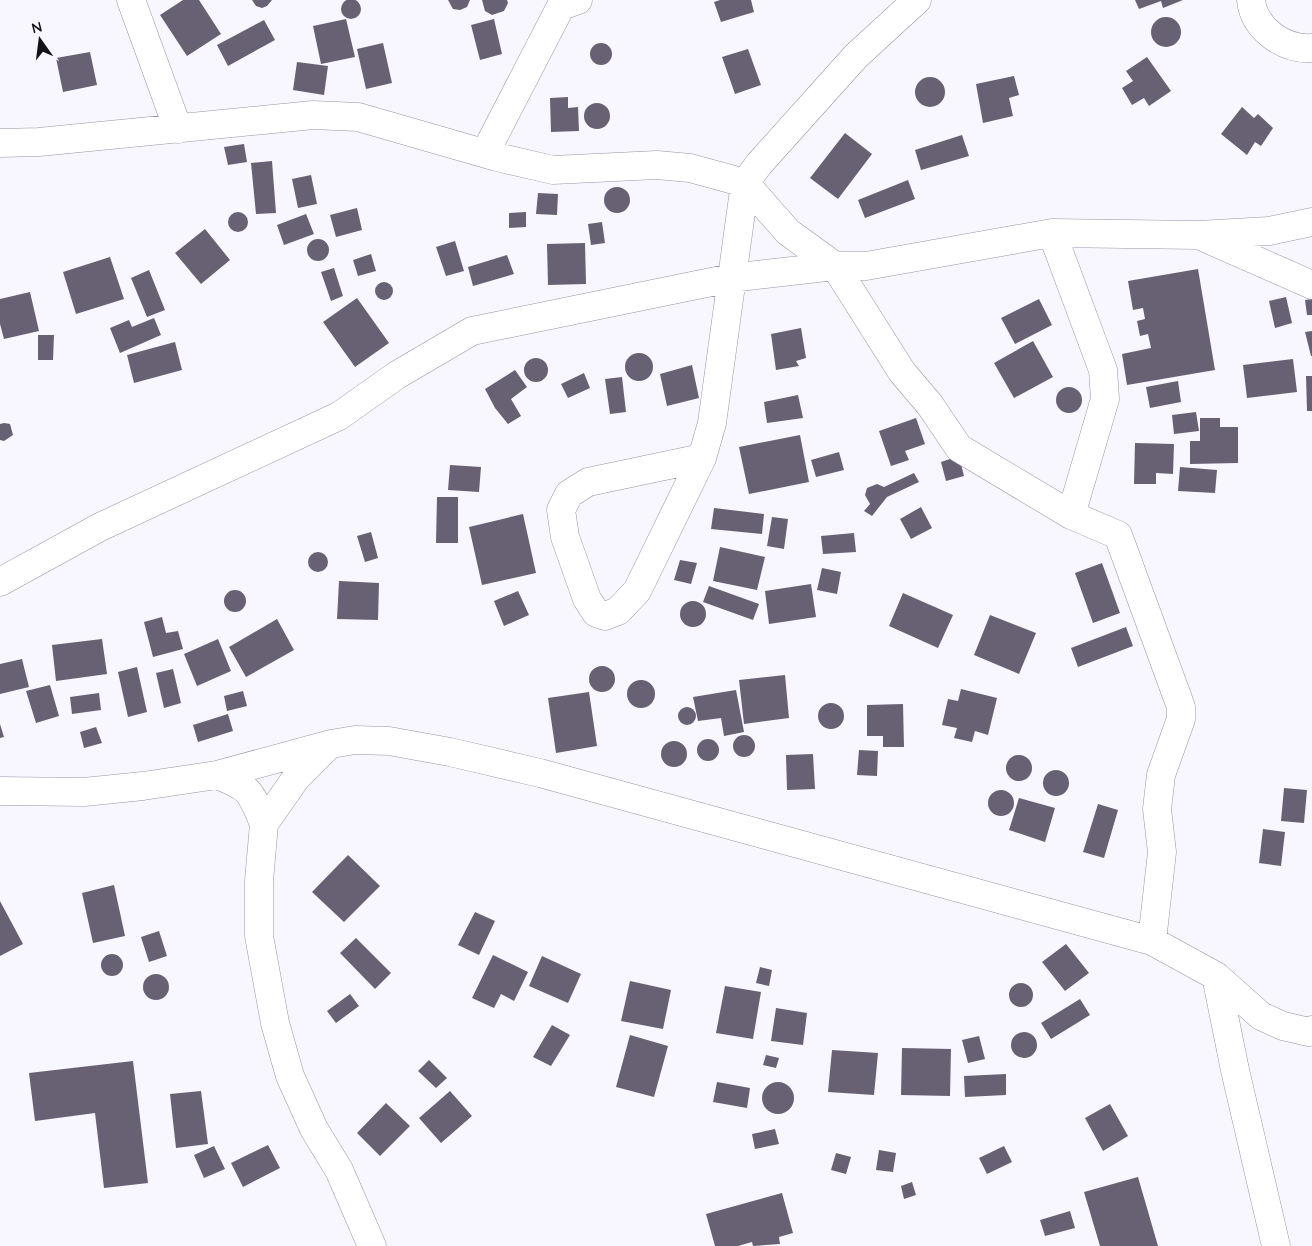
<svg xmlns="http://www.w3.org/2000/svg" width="1312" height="1246" viewBox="0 0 1312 1246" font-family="Quicksand,sans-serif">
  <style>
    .building { fill: #676173 }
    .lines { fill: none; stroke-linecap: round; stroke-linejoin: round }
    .street-casing { stroke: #9a93a7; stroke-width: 29 }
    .street { stroke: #fff; stroke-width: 28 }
  </style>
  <rect width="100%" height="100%" fill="#f8f6fe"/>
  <!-- building -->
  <path class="building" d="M341 9a10 10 0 1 1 20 0a10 10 0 1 1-20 0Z
    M183,0H199L221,34L187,56L160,15Z
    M252,0H272L267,6L262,8L256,6Z
    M448,0H470L467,7L460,10L453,9Z
    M482,0H507L508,3L504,11L492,15L485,11Z
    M720,0H751L754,12L721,22L714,2Z
    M1135,0H1183L1163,8L1161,1L1139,9Z
    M1151 32a15 15 0 1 1 30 0a15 15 0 1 1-30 0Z
    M346,19L355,57L321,64L313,26Z
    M494,19L502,54L480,60L471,25Z
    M264,20L275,40L228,66L217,45Z
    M590 54a11 11 0 1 1 22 0a11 11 0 1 1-22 0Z
    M383,43L392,83L366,89L357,49Z
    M748,49L761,85L735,94L722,57Z
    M90,52L97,85L63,92L56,58Z
    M1147,57L1171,91L1149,106L1144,98L1132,105L1122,88L1133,81L1126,71Z
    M297,62L328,66L324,95L293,90Z
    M1014,76L1019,95L1009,98L1013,116L983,123L976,84Z
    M915 92a15 15 0 1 1 30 0a15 15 0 1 1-30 0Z
    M568,97V108L578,107L579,131L551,132L550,98Z
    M584 116a13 13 0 1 1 26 0a13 13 0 1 1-26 0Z
    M1242,107L1254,118L1258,114L1273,128L1261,146L1255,142L1247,155L1221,134Z
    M845,133L872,154L838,199L810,178Z
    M962,135L969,156L921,170L915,150Z
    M244,144L247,162L228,165L224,147Z
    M272,161L276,213L256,214L251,163Z
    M311,175L317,204L298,208L292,179Z
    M908,180L915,199L865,218L858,200Z
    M604 200a13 13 0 1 1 26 0a13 13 0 1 1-26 0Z
    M538,193L558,194L557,215L536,214Z
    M357,208L362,230L336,237L330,215Z
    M526,212V227L509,228V213Z
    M228 222a10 10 0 1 1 20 0a10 10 0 1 1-20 0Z
    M306,214L314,234L284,245L277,225Z
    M602,222L605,243L591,245L588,224Z
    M205,229L230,260L201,284L175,253Z
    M307 250a11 11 0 1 1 22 0a11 11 0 1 1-22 0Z
    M455,241L464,271L446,276L436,247Z
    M585,243L586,284L548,285L547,244Z
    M371,254L376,271L358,276L353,260Z
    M507,255L514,274L473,286L468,267Z
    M110,257L124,299L76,314L63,272Z
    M334,268L343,296L331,301L321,272Z
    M1198,269L1215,370L1127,385L1122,354L1151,348L1148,334L1140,336L1137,321L1145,319L1143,308L1133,310L1128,281Z
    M149,270L165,310L147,317L131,278Z
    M375 291a9 9 0 1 1 18 0a9 9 0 1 1-18 0Z
    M30,292L39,331L4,339L0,324V299Z
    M1286,297L1292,323L1275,328L1269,301Z
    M357,298L389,343L355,367L323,322Z
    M1039,299L1052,325L1015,344L1001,318Z
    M1312,299V315H1307L1305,300Z
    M154,318L161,335L120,353L110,328L129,320L132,327Z
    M801,328L806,358L796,361L799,366L776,370L771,334Z
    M1312,331V356H1311L1305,332Z
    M38,335H54L53,360H38Z
    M1033,341L1053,377L1014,398L994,363Z
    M175,342L182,370L134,383L127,355Z
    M625 367a14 14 0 1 1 28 0a14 14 0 1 1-28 0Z
    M524 370a12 12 0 1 1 24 0a12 12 0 1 1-24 0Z
    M1293,359L1297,392L1247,398L1243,365Z
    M692,365L699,398L667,406L660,374Z
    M515,370L527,387L511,399L521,416L508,424L495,408L485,389Z
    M584,373L590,388L568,398L561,384Z
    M1306,376H1312V411H1307Z
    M622,377L626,412L610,414L605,379Z
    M1178,381L1181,402L1150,408L1146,387Z
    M1056 400a13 13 0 1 1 26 0a13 13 0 1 1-26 0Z
    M798,395L803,418L767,423L764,402Z
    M1196,412L1199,431L1174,434L1172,415Z
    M916,418L925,444L905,451L909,460L891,466L879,431Z
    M1200,418H1220V427H1238V463L1190,464V441H1200Z
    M4,423L10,424L13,435L4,441L0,440V424Z
    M800,435L809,482L749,494L739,447Z
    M1135,443L1174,444L1173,474L1156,473V484H1134Z
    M839,452L844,470L816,477L811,460Z
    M959,456L964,476L946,481L941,462Z
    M450,465L481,467L479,492L448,490Z
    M1180,467L1217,470L1215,493L1178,491Z
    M914,473L919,482L887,497L872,516L864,511L870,504L865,495L867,488L877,484L884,487Z
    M437,497H458V543H436Z
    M921,507L932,528L911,539L900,519Z
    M714,508L764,514L762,534L711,529Z
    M523,514L536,573L482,585L469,527Z
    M772,517L788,519L784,549L767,546Z
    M371,532L378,558L365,562L357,536Z
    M854,533L856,552L823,554L821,536Z
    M720,547L765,557L757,590L713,581Z
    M308 562a10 10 0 1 1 20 0a10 10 0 1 1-20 0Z
    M680,560L697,563L691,584L674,580Z
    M1102,563L1120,613L1093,623L1075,573Z
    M822,568L841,572L837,594L817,590Z
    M339,581L379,583L378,620L337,619Z
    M811,584L816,617L769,624L765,591Z
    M709,586L759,604L753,620L703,602Z
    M224 601a11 11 0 1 1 22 0a11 11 0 1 1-22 0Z
    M518,591L529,615L504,626L494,601Z
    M903,593L953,615L938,648L889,626Z
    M680 614a13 13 0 1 1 26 0a13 13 0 1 1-26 0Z
    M990,615L1036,633L1019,674L974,655Z
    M162,617L166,633L178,631L183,649L153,657L144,622Z
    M277,619L294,650L246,677L229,647Z
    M1126,627L1133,646L1078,667L1071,648Z
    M102,639L107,674L56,681L52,645Z
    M218,639L231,671L197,686L184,654Z
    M22,659L29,687L0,694V664Z
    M589 679a13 13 0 1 1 26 0a13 13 0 1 1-26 0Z
    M137,667L147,712L128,717L118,672Z
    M173,669L181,703L164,708L156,673Z
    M785,675L789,718L744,724L739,680Z
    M627 694a14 14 0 1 1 28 0a14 14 0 1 1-28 0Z
    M50,685L59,716L36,723L26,691Z
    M961,689L997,698L988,735L975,731L972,742L954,738L957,728L942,725L948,699L958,701Z
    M736,690L744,732L724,736L721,718L698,721L693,697Z
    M243,691L247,706L227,711L224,696Z
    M589,692L597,746L556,753L548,698Z
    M99,693L101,710L72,714L70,697Z
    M818 716a13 13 0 1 1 26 0a13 13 0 1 1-26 0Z
    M903,704L904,747H883V736H867V705Z
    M678 716a9 9 0 1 1 18 0a9 9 0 1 1-18 0Z
    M228,714L233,731L198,742L193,725Z
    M0,724L4,737L0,738Z
    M96,727L102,743L84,748L80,732Z
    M733 746a11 11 0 1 1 22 0a11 11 0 1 1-22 0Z
    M697 750a11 11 0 1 1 22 0a11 11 0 1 1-22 0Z
    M661 754a13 13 0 1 1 26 0a13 13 0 1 1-26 0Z
    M859,750L878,751L877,776L857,775Z
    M813,754L815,789L787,790L786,755Z
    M1006 768a13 13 0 1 1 26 0a13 13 0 1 1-26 0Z
    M1043 783a13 13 0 1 1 26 0a13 13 0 1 1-26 0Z
    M1284,788L1307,790L1304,823L1281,821Z
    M988 803a13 13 0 1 1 26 0a13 13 0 1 1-26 0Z
    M1019,798L1055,808L1045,842L1009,830Z
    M1098,804L1118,810L1104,858L1083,852Z
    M1263,829L1285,832L1281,866L1259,863Z
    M348,855L380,886L344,922L312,892Z
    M114,885L125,936L93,943L82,893Z
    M0,901L23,944L0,956Z
    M475,912L495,921L479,955L458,945Z
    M159,931L167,956L149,962L141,937Z
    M356,938L391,973L375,989L340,953Z
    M1066,944L1089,973L1065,991L1042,962Z
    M101 965a11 11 0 1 1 22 0a11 11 0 1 1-22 0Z
    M493,955L528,972L514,1001L501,994L494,1008L472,998Z
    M542,956L581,974L568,1003L529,986Z
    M760,967L772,970L769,986L756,983Z
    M143 987a13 13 0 1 1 26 0a13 13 0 1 1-26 0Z
    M630,981L671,990L663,1029L621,1021Z
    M1009 995a12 12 0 1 1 24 0a12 12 0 1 1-24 0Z
    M725,986L761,992L753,1039L716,1033Z
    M350,994L359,1006L336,1023L327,1011Z
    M1080,999L1090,1015L1051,1039L1041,1023Z
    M776,1008L807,1013L803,1045L771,1041Z
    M552,1025L570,1035L551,1066L533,1057Z
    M1011 1045a13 13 0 1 1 26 0a13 13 0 1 1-26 0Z
    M630,1035L668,1046L654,1097L616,1087Z
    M979,1036L985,1059L968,1063L962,1040Z
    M902,1048L951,1049L950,1096L901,1095Z
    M832,1050L878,1053L874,1095L828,1092Z
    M766,1055L779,1058L776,1068L763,1065Z
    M429,1060L447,1078L436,1088L418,1071Z
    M133,1061L148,1183L104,1188L95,1113L35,1121L29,1073Z
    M1006,1074V1095L965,1097L964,1076Z
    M762 1098a16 16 0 1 1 32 0a16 16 0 1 1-32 0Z
    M717,1082L750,1088L747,1108L713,1102Z
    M201,1091L208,1144L176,1148L170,1094Z
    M450,1091L472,1116L441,1143L419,1118Z
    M386,1103L410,1126L380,1156L357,1133Z
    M1110,1104L1128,1136L1103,1151L1085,1118Z
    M775,1129L779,1144L755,1149L752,1134Z
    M268,1145L280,1168L243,1187L231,1163Z
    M214,1146L225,1169L204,1178L194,1155Z
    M1004,1146L1012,1162L987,1174L979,1158Z
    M879,1150L896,1153L893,1172L876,1170Z
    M836,1153L851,1157L846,1174L831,1170Z
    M1138,1177L1158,1246H1100L1084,1192Z
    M912,1182L916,1195L904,1199L901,1186Z
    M782,1193L793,1233L779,1237L780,1244L753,1246L752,1242L738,1246H715L706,1214Z
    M1070,1211L1075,1228L1045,1236L1040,1220Z"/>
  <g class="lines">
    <!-- street casing -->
    <g class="street-casing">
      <path id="street" d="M131,0L178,129
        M1251,0C1254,29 1284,50 1312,48
        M0,143L39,142L313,115L358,117L497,157L553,170L657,165L690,168L745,183L788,232L835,266L902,372L930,405L959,448L1071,515L1118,535L1181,707V719L1161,775L1157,809L1162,852L1152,941
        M485,153L561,6L578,0
        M1052,233L1103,370L1105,399L1071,515
        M1203,237L1312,285
        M702,458L588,482L569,494L561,510L565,537L587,599L596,613L605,616L618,611L637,591L702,458L712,423L745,183L759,164L856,56L917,0
        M0,582L100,527L339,416L397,375L472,331L731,278L835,266H866L1052,233L1199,235L1269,231L1312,222
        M328,746L296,778L264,824L259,881V936L275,1023L290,1076L314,1129L339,1170L372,1246
        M217,775C250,787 251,792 264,824
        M0,791L84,792L143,786L217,775L331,744L355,740L389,741L450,752L540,773L1152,941L1216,976L1235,1070L1276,1246
        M1216,976L1261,1016L1283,1026L1309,1032L1312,1030"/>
    </g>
    <!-- street -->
    <use href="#street" class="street"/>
  </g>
  <!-- north arrow -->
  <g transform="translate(40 40) rotate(346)" stroke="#f8f6fe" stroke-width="4" paint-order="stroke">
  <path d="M0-4L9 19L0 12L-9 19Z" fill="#141118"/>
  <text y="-8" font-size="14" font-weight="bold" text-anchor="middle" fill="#141118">N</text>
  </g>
</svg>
